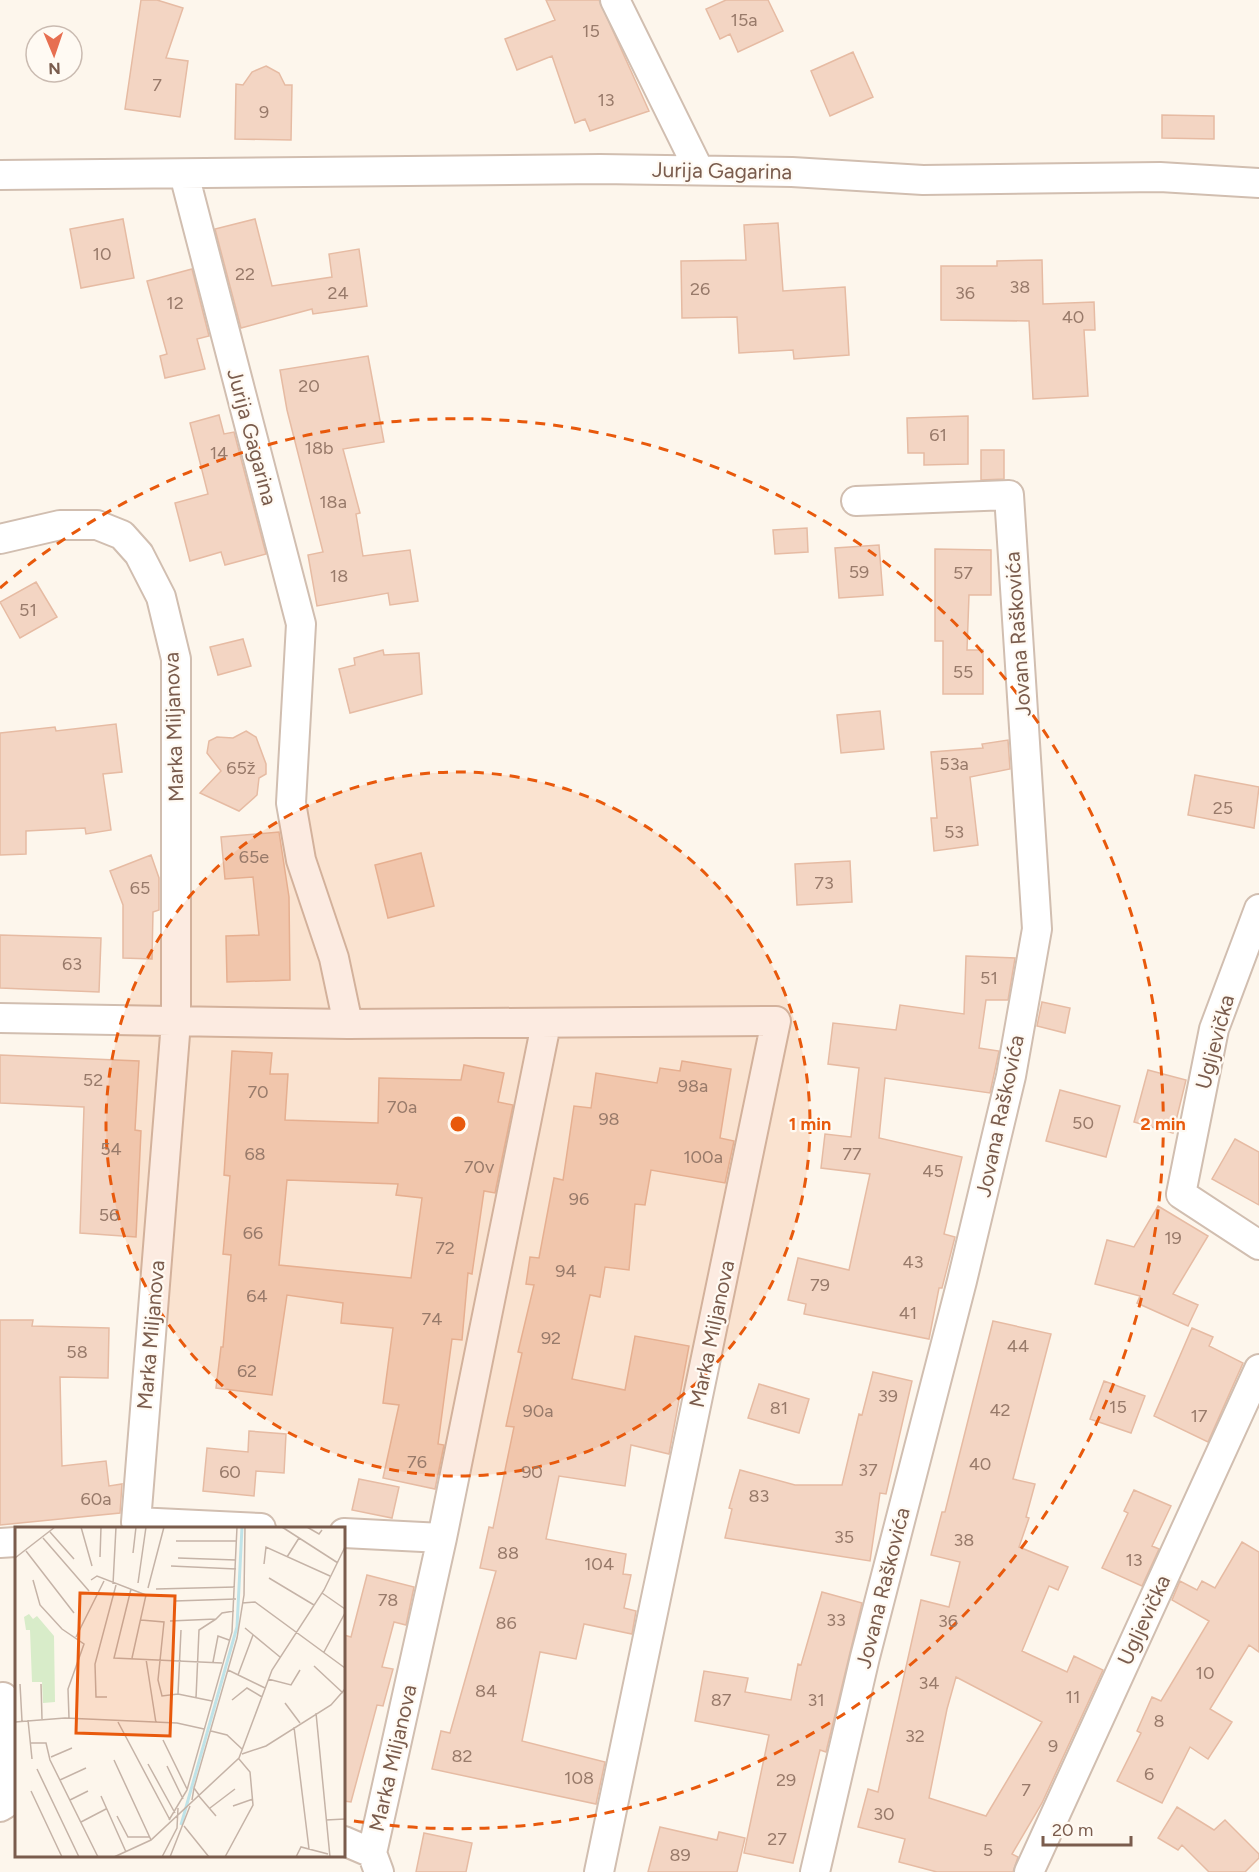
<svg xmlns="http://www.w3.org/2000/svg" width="1259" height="1872" viewBox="0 0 1259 1872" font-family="Figtree,sans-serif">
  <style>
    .building { fill: #f3d5c3; stroke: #e6bba3; stroke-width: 1.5; fill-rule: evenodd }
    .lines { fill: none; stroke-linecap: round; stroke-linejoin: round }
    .minor-casing { stroke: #d1beb0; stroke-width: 32 }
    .minor { stroke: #fff; stroke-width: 28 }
    .ring { fill: none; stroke: #e8590c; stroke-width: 3; stroke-dasharray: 10 8 }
    .labels { text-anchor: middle; stroke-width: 4.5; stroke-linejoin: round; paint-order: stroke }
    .number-label { font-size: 18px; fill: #987a6a }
    .street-label { font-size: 21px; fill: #7a5c4d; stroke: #fffaf3 }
    .inset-river { fill: none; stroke: #bfe3e8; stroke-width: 3 }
    .inset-road { fill: none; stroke: #c5b3a7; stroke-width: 1.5 }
    .view { fill: #e8590c; fill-opacity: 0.15; stroke: #e8590c; stroke-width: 3 }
    .inset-edge { fill: none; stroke: #7a5c4d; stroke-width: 3 }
    .centre { fill: #e8590c; stroke: #fffaf3; stroke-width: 3 }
    .ring-label { font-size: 18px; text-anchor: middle; font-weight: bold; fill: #e8590c; stroke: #fffaf3; stroke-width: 4.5; stroke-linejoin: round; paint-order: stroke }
  </style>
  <rect width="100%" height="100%" fill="#fdf6ec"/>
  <!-- building -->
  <path class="building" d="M141,0H157L183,8L166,58L188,61L180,117L125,109Z
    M546,0H599L649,111L590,131L585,119L575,123L552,56L517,70L505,39L555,20Z
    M726,0H768L783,31L738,52L730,34L720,39L706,9Z
    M853,52L873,97L830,116L811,71Z
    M266,66L279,73L285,85H292L291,140L235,139L236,84L243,85L252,72Z
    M1162,115L1214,116V139L1162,138Z
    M123,219L134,278L81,288L70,229Z
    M255,219L272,286L332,277L329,254L359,249L367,306L313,314L312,309L241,328L215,229Z
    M778,223L783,291L845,287L849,355L794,359L793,350L739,353L737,317L682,318L681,261L746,260L744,225Z
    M1042,260L1043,304L1094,302L1095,330H1084L1088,396L1033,399L1029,321L941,320V266H997V261Z
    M192,269L209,336L197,339L205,369L165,378L160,356L167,354L147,281Z
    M368,356L384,442L343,449L360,513L356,514L363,556L410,550L418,601L390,605L388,593L317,606L308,555L323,552L287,410L280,370Z
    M219,415L224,434L234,432L266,554L225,565L221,552L190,561L175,503L208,494L190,423Z
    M968,416V464L924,465V453H908L907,418Z
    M981,450H1004V479L981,480Z
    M807,528L808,552L775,554L773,530Z
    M879,545L883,595L839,598L835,548Z
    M935,549L991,550V595H969L967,650H983V694H943V641H935Z
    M36,582L57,617L20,638L0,602Z
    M243,639L251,666L218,675L210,647Z
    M383,650L384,655L419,653L422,694L350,713L339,669L355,665L354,658Z
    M880,711L884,749L841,753L837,715Z
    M116,724L122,772L103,774L111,830L86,834L85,828L26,831V854L0,855V733L55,727L56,731Z
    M246,731L256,737L266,764V774L259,778L257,795L239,811L200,793L221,771L207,753L209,741L217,737L233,738Z
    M1008,740L1010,769L970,777L978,845L934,851L931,818H937L931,752L983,748L982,744Z
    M1195,775L1259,787L1254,828L1188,815Z
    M279,832L289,897L290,980L227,982L226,936L259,935L253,877L225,879L221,837Z
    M421,853L434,906L388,918L375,865Z
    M151,855L159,878V910L153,912L152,959L123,958V905L110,871Z
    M850,861L852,902L797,905L795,864Z
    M0,935L101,938L99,992L0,988Z
    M966,956L1015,958L1008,1000H986L979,1048L999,1051L990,1093L885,1078L879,1138L962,1157L944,1234L955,1237L942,1288H939L929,1339L804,1314L806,1304L788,1300L798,1258L849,1270L870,1174L821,1168L825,1134L851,1137L859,1068L828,1064L833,1023L896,1030L900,1005L964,1014Z
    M1042,1002L1070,1008L1065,1033L1037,1026Z
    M232,1051L272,1053L270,1074H288L285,1120L378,1123L379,1078L461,1080L464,1065L504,1073L498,1102L513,1105L495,1193L484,1191L472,1274L468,1273L462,1340L452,1339L438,1444L444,1445L435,1489L383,1478L399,1405L383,1403L393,1328L341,1323L343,1303L287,1295L272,1395L216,1388L221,1347H223L231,1255L223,1254L230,1176L224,1175ZM287,1180L398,1184L396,1195L422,1198L411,1278L279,1265Z
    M0,1055L139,1061L135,1130L141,1131L136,1237L80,1233L84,1107L0,1103Z
    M682,1061L731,1069L720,1138L734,1141L725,1183L651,1170L645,1205L635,1204L629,1270L605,1267L600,1297L590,1295L572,1379L625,1390L635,1336L689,1346L669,1454L631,1445L625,1486L559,1476L546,1539L626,1554L623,1574L631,1575L624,1608L636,1611L632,1634L584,1624L576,1659L540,1652L522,1741L605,1762L596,1804L432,1769L441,1731L450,1733L496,1571L480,1568L489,1527L493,1528L514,1427L506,1426L522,1353L518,1352L534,1285L526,1284L530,1257L539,1258L554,1178L563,1180L574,1106L591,1108L596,1073L657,1083L660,1068L680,1071Z
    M1148,1070L1186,1080L1173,1133L1134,1122Z
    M1060,1090L1120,1106L1106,1157L1046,1141Z
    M1235,1139L1259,1152V1205L1212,1179Z
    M1158,1206L1208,1236L1173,1294L1198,1305L1188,1326L1137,1303L1140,1296L1095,1284L1107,1240L1134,1247Z
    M0,1320H33L32,1326L109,1328L108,1378L60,1377L62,1466L106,1461L109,1486L122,1484L120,1513L0,1525Z
    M993,1321L1051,1334L1013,1479L1035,1484L1026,1517L1029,1518L1019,1547L1068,1567L1058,1590L1049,1586L1022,1651L1067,1672L1074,1656L1103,1670L1042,1803L1012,1854L1018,1857L1013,1872H937L899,1862L905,1839L858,1827L868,1789L878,1792L921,1600L949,1607L960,1562L931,1555L942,1512H945ZM956,1677L1042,1722L986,1816L929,1798L947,1709Z
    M1192,1328L1213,1337L1209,1346L1243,1363L1208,1442L1154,1416Z
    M873,1372L912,1381L886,1494L880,1493L870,1561L725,1538L732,1509L729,1508L740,1470L795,1485H842L859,1414L862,1415Z
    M1104,1381L1145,1396L1131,1433L1090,1419Z
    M759,1384L809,1399L799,1433L748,1418Z
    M249,1431L286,1434L284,1473L256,1471L254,1496L203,1491L207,1448L248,1452Z
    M359,1479L399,1487L392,1518L352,1510Z
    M1134,1490L1171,1506L1152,1546L1159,1549L1142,1586L1102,1568L1128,1513L1124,1511Z
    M1242,1542L1259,1552V1652L1249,1645L1210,1709L1232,1722L1208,1759L1190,1747L1162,1803L1117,1781L1141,1733L1137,1731L1152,1697L1161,1701L1209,1621L1172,1600L1180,1581L1197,1590L1202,1581L1215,1588Z
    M367,1575L414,1587L406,1625L394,1622L382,1667L393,1669L383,1706L377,1705L351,1802L344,1801V1635L351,1637Z
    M822,1592L862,1603L826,1752L820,1750L793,1863L744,1853L769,1735L695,1721L704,1671L748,1678L745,1692L791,1700L798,1664L801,1665Z
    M1177,1807L1214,1830L1225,1820L1259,1854V1858L1245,1872H1209L1182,1845L1178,1850L1158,1838Z
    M660,1827L717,1840L719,1832L745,1838L737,1872H648Z
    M424,1833L472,1843L466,1872H416Z"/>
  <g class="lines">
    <!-- minor casing -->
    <g class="minor-casing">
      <path id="minor" d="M615,0L699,170
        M184,174L301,624L291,803L301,860L334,958L348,1024
        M0,175L600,169L792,172L923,180L1160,177L1259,183
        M0,539L60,525H97L122,535L139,554L161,597L176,659V1022L136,1522L261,1528
        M1259,909L1214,1029L1181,1194L1259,1245
        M0,1018L348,1024L776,1021L599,1872
        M344,1533L442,1538
        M0,1543L16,1542
        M0,1807L5,1804L8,1789L3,1697
        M344,1841L372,1853
        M379,1872L372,1853L442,1538L546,1024
        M815,1872L865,1657L962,1281L1011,1076L1037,929L1009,495L856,501
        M1029,1872L1259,1369"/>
    </g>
    <!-- minor -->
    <use href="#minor" class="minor"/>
  </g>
  <!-- distance rings -->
  <circle cx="458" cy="1124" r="352" fill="#e8590c" fill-opacity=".12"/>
  <g class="ring">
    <circle cx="458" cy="1124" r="352"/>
    <path d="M0 588A705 705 0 1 1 348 1820"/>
  </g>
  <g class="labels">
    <!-- number labels -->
    <g class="number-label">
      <text x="744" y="26">15a</text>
      <text x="591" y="37">15</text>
      <text x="157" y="91">7</text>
      <text x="606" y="106">13</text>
      <text x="264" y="118">9</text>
      <text x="102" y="260">10</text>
      <text x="245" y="280">22</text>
      <text x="1020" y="293">38</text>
      <text x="700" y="295">26</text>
      <text x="338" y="299">24</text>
      <text x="965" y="299">36</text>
      <text x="175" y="309">12</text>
      <text x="1073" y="323">40</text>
      <text x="309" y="392">20</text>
      <text x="938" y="441">61</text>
      <text x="319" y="454">18b</text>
      <text x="219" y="459">14</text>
      <text x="333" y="508">18a</text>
      <text x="859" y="578">59</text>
      <text x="963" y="579">57</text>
      <text x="339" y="582">18</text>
      <text x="28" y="616">51</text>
      <text x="963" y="678">55</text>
      <text x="954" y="770">53a</text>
      <text x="241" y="774">65ž</text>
      <text x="1223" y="814">25</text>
      <text x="954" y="838">53</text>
      <text x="254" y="863">65e</text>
      <text x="824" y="889">73</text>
      <text x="140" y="894">65</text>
      <text x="72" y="970">63</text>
      <text x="989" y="984">51</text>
      <text x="93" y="1086">52</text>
      <text x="693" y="1092">98a</text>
      <text x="258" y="1098">70</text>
      <text x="402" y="1113">70a</text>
      <text x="609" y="1125">98</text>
      <text x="1083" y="1129">50</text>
      <text x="111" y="1155">54</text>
      <text x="255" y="1160">68</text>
      <text x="852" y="1160">77</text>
      <text x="703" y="1163">100a</text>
      <text x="479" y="1173">70v</text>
      <text x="933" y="1177">45</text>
      <text x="579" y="1205">96</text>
      <text x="109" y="1221">56</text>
      <text x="253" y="1239">66</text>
      <text x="1173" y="1244">19</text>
      <text x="445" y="1254">72</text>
      <text x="913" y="1268">43</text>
      <text x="566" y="1277">94</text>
      <text x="820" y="1291">79</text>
      <text x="257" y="1302">64</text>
      <text x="908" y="1319">41</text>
      <text x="432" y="1325">74</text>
      <text x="551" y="1344">92</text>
      <text x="1018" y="1352">44</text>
      <text x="77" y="1358">58</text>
      <text x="247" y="1377">62</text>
      <text x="888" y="1402">39</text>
      <text x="1118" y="1413">15</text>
      <text x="779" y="1414">81</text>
      <text x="1000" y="1416">42</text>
      <text x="538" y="1417">90a</text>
      <text x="1199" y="1422">17</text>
      <text x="417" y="1468">76</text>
      <text x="980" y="1470">40</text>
      <text x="868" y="1476">37</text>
      <text x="230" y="1478">60</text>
      <text x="532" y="1478">90</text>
      <text x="759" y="1502">83</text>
      <text x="96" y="1505">60a</text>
      <text x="844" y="1543">35</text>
      <text x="964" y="1546">38</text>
      <text x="508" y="1559">88</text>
      <text x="1134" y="1566">13</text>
      <text x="599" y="1570">104</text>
      <text x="388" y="1606">78</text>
      <text x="836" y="1626">33</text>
      <text x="948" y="1627">36</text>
      <text x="506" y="1629">86</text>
      <text x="1205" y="1679">10</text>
      <text x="929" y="1689">34</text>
      <text x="486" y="1697">84</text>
      <text x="1073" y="1703">11</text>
      <text x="721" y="1706">87</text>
      <text x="816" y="1706">31</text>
      <text x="1159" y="1727">8</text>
      <text x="915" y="1742">32</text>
      <text x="1053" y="1752">9</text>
      <text x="462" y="1762">82</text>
      <text x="1149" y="1780">6</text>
      <text x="579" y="1784">108</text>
      <text x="786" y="1786">29</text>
      <text x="1026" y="1796">7</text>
      <text x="884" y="1820">30</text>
      <text x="777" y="1845">27</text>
      <text x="988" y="1856">5</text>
      <text x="680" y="1861">89</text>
    </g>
    <!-- street labels -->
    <g class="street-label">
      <text transform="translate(722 171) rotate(1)" y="7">Jurija Gagarina</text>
      <text transform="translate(252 437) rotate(75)" y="7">Jurija Gagarina</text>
      <text transform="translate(1018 634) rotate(-94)" y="7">Jovana Raškovića</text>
      <text transform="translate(174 727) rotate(-92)" y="7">Marka Miljanova</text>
      <text transform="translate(1215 1042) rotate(-75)" y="7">Ugljevička</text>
      <text transform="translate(1000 1116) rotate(-78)" y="7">Jovana Raškovića</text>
      <text transform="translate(712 1334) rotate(-78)" y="7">Marka Miljanova</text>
      <text transform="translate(151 1335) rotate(-85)" y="7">Marka Miljanova</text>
      <text transform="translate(883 1588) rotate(-76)" y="7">Jovana Raškovića</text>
      <text transform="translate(1144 1620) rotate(-65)" y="7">Ugljevička</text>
      <text transform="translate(393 1758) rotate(-77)" y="7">Marka Miljanova</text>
    </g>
  </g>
  <!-- overview -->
  <g transform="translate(15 1527)">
    <rect width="330" height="330" fill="#fdf6ec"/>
    <path d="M14,87L18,92L22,89L39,109L40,175L28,176L27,155H17L15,103H11L9,90Z" fill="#d8ecc9"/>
    <path class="inset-river" d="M166,298L222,100L227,0"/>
    <path class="inset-road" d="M66,0L77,39M267,0L323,36M292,0L304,7L307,3M35,5L59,32M28,11L74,64M161,14H222M11,24L59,86M118,26L121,0M85,30L86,0M272,30L284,11M0,31L40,0M163,31L221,33M249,37L251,20L315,49M156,39L221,42M254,51L299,78M18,53L25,78L47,102L69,117L53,162L54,191M76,53L82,49L131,68L117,131M123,56L131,0M98,57L101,0M133,61L149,0M116,62L99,131L207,136M141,62L220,60M307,66L330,82M227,76L240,75L330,141M159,82L160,74L221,72M126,93L149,95L143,153L147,169L163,167L197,174M155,94L201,92L207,86L219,84M230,101L265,130M61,110L89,54M309,125L330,86M131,132L141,196M198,135L203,109L214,113M299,139L328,166M213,143L250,161M223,148L238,108M253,152L276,158L285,143M5,157L7,194M26,157L27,192M163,167L166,103M92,170H81L80,137L101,58M181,171L184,103L201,92M217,173L232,161L247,170M270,176L285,196M301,186L315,330M13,193L17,232M0,195L50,191L162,196L189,202M103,195L155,293M279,200L294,322M196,204L212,208L227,222M148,213L172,262M16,216H31L35,233L83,330M227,227L251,219L316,178L330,162M36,230L57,221M99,233L136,313M133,237L160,286M152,239L168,272M22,242L64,330M45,253L71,241M179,261L222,111L229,68L230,0M16,264L47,330M183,268L201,289M86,269L111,325M55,273L73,264M177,273L179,261L184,268M218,279L238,272M195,281L220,262M102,289L113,310H134M154,293L172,263L217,105L222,0M311,293L330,292M66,295L91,282M169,299L194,330M99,330L136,313L224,231L257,143L309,63L330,20M147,330L162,301L163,281M155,330L175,279M210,330L238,278L235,245L224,232M281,330L286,320L313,327"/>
    <path class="view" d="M65,66L160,69L155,209L61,206Z"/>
    <rect width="330" height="330" class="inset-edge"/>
  </g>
  <circle cx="458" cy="1124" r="9" class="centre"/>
  <g class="ring-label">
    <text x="810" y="1130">1 min</text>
    <text x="1163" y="1130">2 min</text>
  </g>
  <!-- north arrow -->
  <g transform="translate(54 54) rotate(178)"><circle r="28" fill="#fffaf3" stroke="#cabbb1" stroke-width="1.5"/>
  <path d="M0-4.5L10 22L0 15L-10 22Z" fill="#e76f51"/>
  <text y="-9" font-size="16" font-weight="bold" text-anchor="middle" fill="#7a5c4d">N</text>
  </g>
  <!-- scale -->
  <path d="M1043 1836v9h88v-9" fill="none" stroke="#7a5c4d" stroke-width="3"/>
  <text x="1052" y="1836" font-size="18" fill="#7a5c4d" stroke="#fffaf3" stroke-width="4.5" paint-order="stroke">20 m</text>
</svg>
